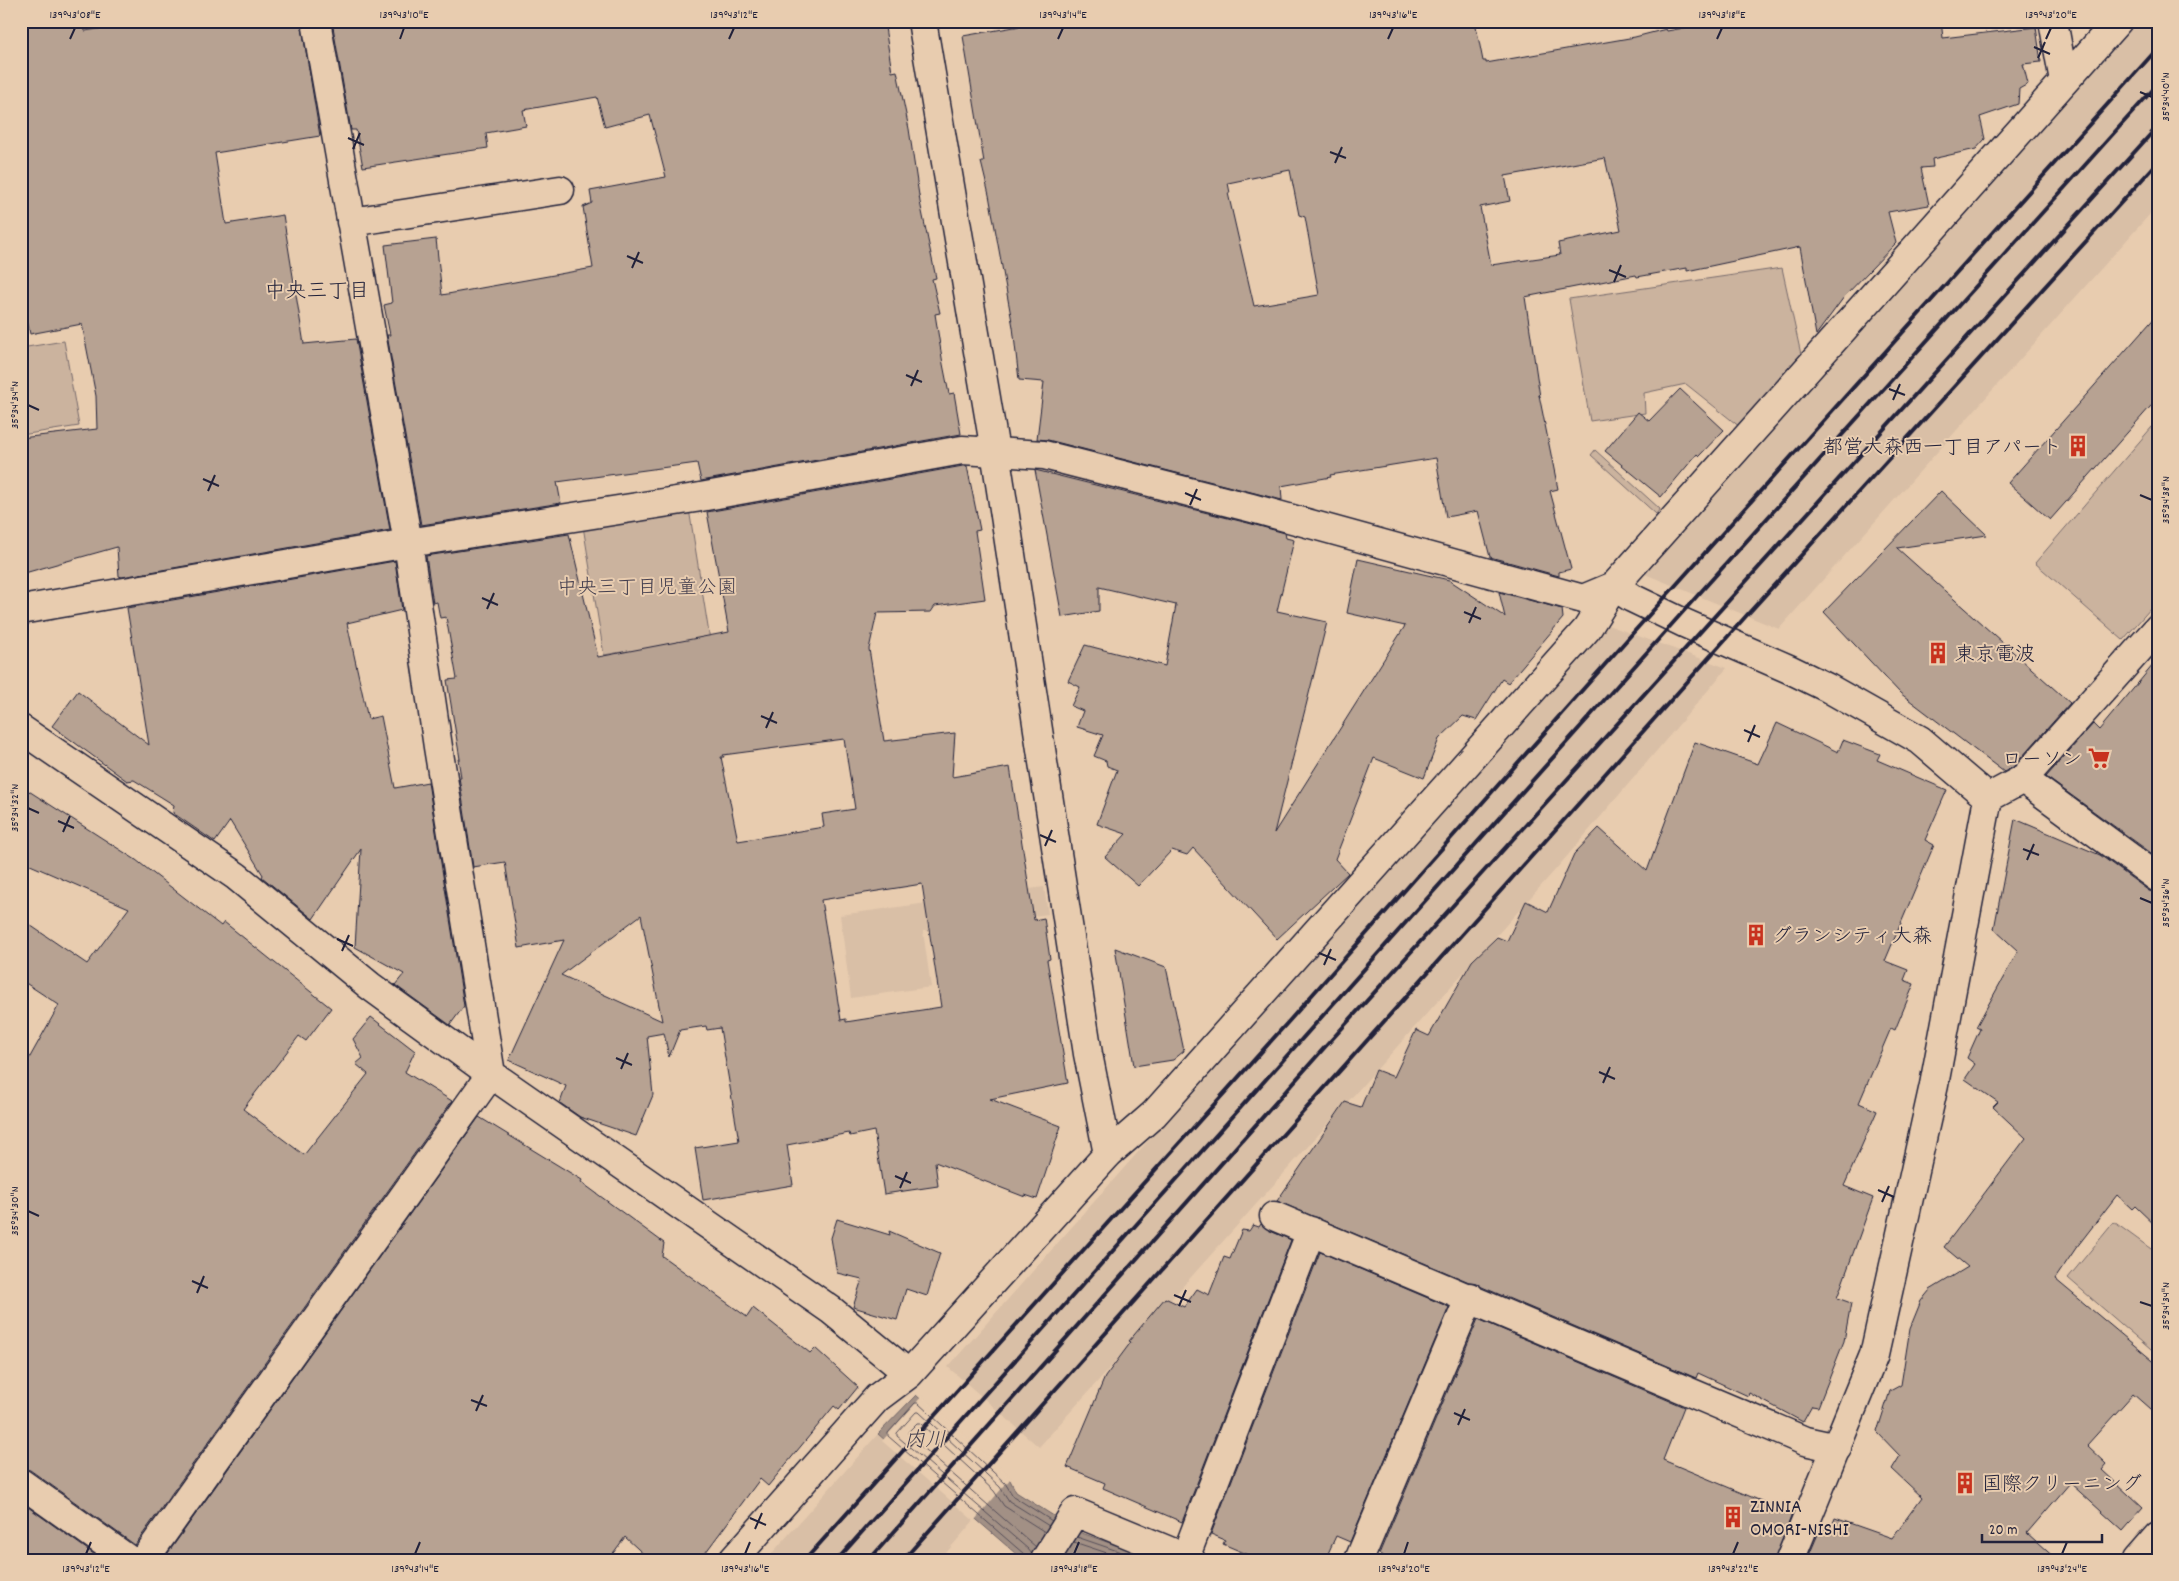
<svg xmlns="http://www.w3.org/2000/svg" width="2179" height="1581" viewBox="0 0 2179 1581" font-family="Dekko,'Klee One',sans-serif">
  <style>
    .built { fill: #d9bfa6 }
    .green { fill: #cbb39e; stroke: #766a6c }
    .water { fill: #a29085; stroke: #6f6467 }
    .pier { fill: #e8ccaf }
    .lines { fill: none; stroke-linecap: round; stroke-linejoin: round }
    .shore { stroke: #554e59; stroke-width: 1 }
    .building { fill: #b7a292; stroke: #22223b; fill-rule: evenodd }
    .minor-casing { stroke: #22223b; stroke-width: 31 }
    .tertiary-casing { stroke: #22223b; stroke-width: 31 }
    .minor { stroke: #e8ccaf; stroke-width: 28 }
    .tertiary { stroke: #e8ccaf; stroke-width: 28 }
    .rail { stroke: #22223b; stroke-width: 4 }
    .ticks { fill: none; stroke: #22223b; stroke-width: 2 }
    .labels { text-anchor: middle; stroke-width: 4; stroke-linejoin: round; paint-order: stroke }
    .poi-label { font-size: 20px; fill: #22223b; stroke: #e8ccaf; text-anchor: start }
    .park-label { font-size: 20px; fill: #443f4f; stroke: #e8ccaf }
    .neighbourhood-label { font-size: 21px; fill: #22223b; stroke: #e8ccaf }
    .water-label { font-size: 21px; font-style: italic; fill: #423e4e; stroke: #e8ccaf }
    .neatline { fill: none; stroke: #22223b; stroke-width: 2 }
    .ticks-label { font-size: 12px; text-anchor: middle; fill: #22223b }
  </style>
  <rect width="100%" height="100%" fill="#e8ccaf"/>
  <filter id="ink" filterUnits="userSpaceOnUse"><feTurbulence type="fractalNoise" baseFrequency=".02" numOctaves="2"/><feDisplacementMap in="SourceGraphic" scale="10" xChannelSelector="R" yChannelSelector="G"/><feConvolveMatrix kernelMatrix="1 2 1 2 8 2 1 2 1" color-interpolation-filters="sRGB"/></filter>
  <g filter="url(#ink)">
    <!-- built -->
    <path class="built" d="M2136,21H2158V205L1779,629L1645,574L1693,518Z
      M1605,624L1727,668L1557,868L1039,1447L948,1367Z
      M1044,887L1048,914L923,931L931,987L851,998L840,915Z
      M878,1434L975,1519L940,1560H766Z"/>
    <!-- green -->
    <path class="green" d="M1782,268L1802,359L1740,427L1686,384L1644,393L1645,413L1590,421L1569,299Z
      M64,341L79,426L21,435V348Z
      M2158,420V600L2123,640L2035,563Z
      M1595,450L1660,509L1656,514L1591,455Z
      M689,509L711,646L629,659L628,651L604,655L583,526Z
      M2114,1222L2158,1254V1356L2068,1278Z"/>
    <!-- water -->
    <path class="water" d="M916,1395L1010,1480L1016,1492L1079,1532L1157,1560H1023L878,1434Z"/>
    <!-- pier -->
    <path class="pier" d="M922,1396L1011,1478L974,1521L882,1441Z"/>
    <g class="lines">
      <!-- shore -->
      <path class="shore" d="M1077,1537L1144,1560
        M1074,1542L1128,1560
        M1036,1547L909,1436L908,1432L917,1423H920L994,1491L1004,1506L1045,1532
        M1032,1554L1028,1549L897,1436V1433L916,1412H919L1000,1487L1009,1501L1049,1526
        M1026,1560L1024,1554L888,1436V1433L915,1403H918L1005,1483L1013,1496L1052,1521"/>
    </g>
    <!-- building -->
    <path class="building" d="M21,21H83L85,31L150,21H301L320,136L215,153L226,224L283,215L304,344L356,339L390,530L122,577L119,576L117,547L21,574V438L97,429L96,396L82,324L30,334L21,291Z
      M332,21H884L892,72L897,71L909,129L920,202L936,278L932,279L940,313L935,314L943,364L949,394L954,393L961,434L701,481L697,463L557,482L561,503L421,525L387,335H390L384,305L392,303L385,245L436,239L442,295L593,268L583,207L592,203L590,191L666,177L650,115L605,127L597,97L523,110L526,126L486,133L488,148L363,167L356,130H351Z
      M1019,21H1475L1483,61H1486V63L1635,37L1666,29L1667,31L1723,21H1941L1943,38L2036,27L2041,62L2023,64L2028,84L2019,89L2018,104L1980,117L1985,139L1976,149L1932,159L1933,167L1921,168L1929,205L1888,212L1896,243L1844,297L1816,335L1800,247L1687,271V268L1637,277L1636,275L1525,297L1540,397L1539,395L1558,489L1550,491L1571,569L1559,572V576L1490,557L1478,511L1446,517L1436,458L1330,475L1331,477L1281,486L1282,500L1048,440L1037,439L1044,382L1019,380L1013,327L989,195L981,162H984L963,36L1020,26ZM1605,158L1621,230L1558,243L1560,255L1491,265L1480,207L1510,201L1505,176ZM1290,170L1299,215L1305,217L1319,295L1254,306L1228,193H1230L1228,183Z
      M2158,314V398L2050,520L2008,483Z
      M1680,389L1724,430L1699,456L1697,454L1661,497L1605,451L1638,412L1649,421Z
      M963,466H967L980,530L975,531L985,599L935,606L931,612L877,613L869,649L884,741L955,733L952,777L1010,767L1034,920L1044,918L1050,959L1047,960L1068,1083L990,1099L1061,1126L1037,1199L1025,1195V1197L935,1162L938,1186L884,1194L874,1131L850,1136L849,1133L787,1145L793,1185L703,1200L695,1148L739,1141L720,1028L707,1030L706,1026L680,1030L669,1057L664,1033L647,1036L653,1095L636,1136L580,1117L560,1103L566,1086L509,1060L564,940L519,948L505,862L473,867L459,777H461L458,759H460L447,680L457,679L446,617L440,618L437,602L433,603L426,556L569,534L598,657L729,632L707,512ZM844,739L855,809L822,814L824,827L738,841L721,757H724L723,755ZM922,884L941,1007L846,1022V1019L841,1020L821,900ZM641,915L662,1021L561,975Z
      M1035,470L1248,523L1285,533L1286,538L1294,540L1277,611L1327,622L1274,833L1405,626L1347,613L1358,559L1449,580L1505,617L1499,592L1562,609L1563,618L1508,683L1502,679L1476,720L1463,716L1439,739L1424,778L1374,758L1335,859L1348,873L1277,939L1193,848L1187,855L1172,850L1138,886L1105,857L1126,834L1097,824L1117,770L1107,766L1106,761L1094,756L1103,735L1077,727L1083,711L1071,706L1080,687L1068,681L1085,645L1165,666L1176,605L1099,587V611L1062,617Z
      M1941,491L1987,535L1897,548L2070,703L2013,767L2004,772L1900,693L1824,612Z
      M395,561L402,610L347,623L368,719L381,716L395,788L428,782L464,1006L450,1025L395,985L404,974L355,947L361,849L313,919L262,877L263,875L230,821L215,842L173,813L174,805L134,780L127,781L52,726L78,691L149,745L127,608Z
      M2158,659V858L2046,777L2093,724L2099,730Z
      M1777,723L1838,752L1843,740L1880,754L1877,760L1947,790L1925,840L1934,845L1885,961L1908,970L1904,980L1914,984L1895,1030L1891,1028L1859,1103L1877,1111L1844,1186L1873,1198L1837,1298L1851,1303L1844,1341L1818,1407L1812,1406L1803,1422L1749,1393L1748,1396L1698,1373L1696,1378L1482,1287L1476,1283L1469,1282L1277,1201L1345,1102L1361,1107L1376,1070L1394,1077L1416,1030L1429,1036L1472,961L1497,937L1507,941L1526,901L1548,912L1574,854L1599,828L1647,871L1695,742L1758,764Z
      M21,786L136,860L221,926L224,922L331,1008L306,1041L299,1036L243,1109L304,1155L368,1074L356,1064L363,1058L353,1039L371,1017L415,1051L405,1072L452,1101L135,1545L30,1470L21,1468V1073L59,1005L21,980V919L87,964L129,908L21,861Z
      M2015,819L2100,855L2149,891L2158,893V1228L2135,1206L2132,1209L2117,1195L2076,1248L2055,1279L2158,1365V1416L2133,1394L2087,1445L2107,1464L2102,1470L2143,1508L2123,1531L2070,1483L2027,1533L2057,1560H1807L1821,1527L1830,1531L1835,1518L1892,1538L1922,1497L1892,1469L1900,1456L1877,1432L1890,1391L1901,1385L1910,1328L1921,1301L1930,1290L1968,1267L1944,1247L2026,1138L1993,1107L1998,1102L1965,1079L1975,1064L1967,1058L1980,1029L1976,1027L2018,951L1994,929Z
      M1115,948L1166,967L1184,1051L1173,1060L1134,1066Z
      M479,1117L582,1180L581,1182L664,1243L662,1256L747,1317L753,1308L810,1353L815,1348L858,1387L839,1410L834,1406L768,1486L760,1479L700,1560H650L625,1537L608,1560H163Z
      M837,1219L890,1235L889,1231L940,1253L927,1296L906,1289L897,1320L853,1307L862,1279L837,1273L831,1238Z
      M1261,1224L1268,1230L1291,1240L1182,1522L1103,1488L1105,1483L1067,1467L1105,1377L1131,1342L1129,1341L1165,1298L1184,1307L1197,1289L1209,1295L1224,1257L1230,1259L1242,1230L1249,1231L1253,1225L1259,1227Z
      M1320,1252L1449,1307L1350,1542L1336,1536L1325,1560H1261L1223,1544L1225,1540L1211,1534Z
      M1478,1319L1684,1407L1663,1460L1792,1514L1775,1560H1392L1379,1554Z
      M21,1502L102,1560H21Z"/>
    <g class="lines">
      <!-- minor casing -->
      <g class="minor-casing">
        <path id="minor" d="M2053,21L2064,81
          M351,222L560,190
          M21,610L408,543L695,498L962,450L1044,455L1252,508L1583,599L1614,586L1632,598L1684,623L1789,669L1828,688L1920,740L1988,798L2023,779L2158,628
          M21,729L236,876L370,986L491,1074L831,1310L909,1374
          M2023,779L2158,878
          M1274,1216L1805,1441L1837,1448
          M21,1483L129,1560
          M1185,1558L1311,1231
          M144,1560L491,1074L438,747L408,543L316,21
          M733,1560L877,1398L909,1374L1108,1154L1154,1114L1587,629L1614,586L2118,21
          M1045,1560L1075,1512L1191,1560
          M1359,1560L1470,1297
          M2137,1560L2158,1536"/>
      </g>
      <!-- tertiary casing -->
      <g class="tertiary-casing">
        <path id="tertiary" d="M922,21L995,451L1088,1054L1108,1154
          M1790,1560L1874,1355L1934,1085L1988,798"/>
      </g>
      <!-- minor -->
      <use href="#minor" class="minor"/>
      <!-- tertiary -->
      <use href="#tertiary" class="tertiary"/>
      <!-- rail -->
      <path class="rail" d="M805,1560L1289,1021L1632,634L2158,48
        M837,1560L1698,595L2158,84
        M869,1560L1325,1047L2158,126
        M903,1560L1747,615L2158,162"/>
    </g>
  </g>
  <!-- ticks -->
  <path class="ticks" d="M70,39L75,28M400,39L404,28M729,39L734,28M1058,39L1063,28M1388,39L1393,28M1717,39L1722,28M2046,39L2051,28M2034,47L2050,54M2038,58L2045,42M2140,92L2152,97M348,138L364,145M353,149L360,133M1330,152L1346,158M1335,163L1342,147M627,256L643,263M632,268L639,252M1609,270L1626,277M1614,282L1621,265M906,375L922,382M911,386L918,370M1889,389L1905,395M1893,400L1900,384M28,405L39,410M203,479L219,486M208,491L215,475M1185,493L1201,500M2140,495L2152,500M1190,505L1197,489M482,598L498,605M487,609L494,593M1464,612L1481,619M1469,623L1476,607M761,716L777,723M766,728L773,712M1744,730L1760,737M1748,742L1755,725M28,808L39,813M58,821L74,828M63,832L70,816M1040,835L1056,842M1045,846L1052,830M2023,849L2039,855M2027,860L2034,844M2140,898L2152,903M337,939L353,946M342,951L349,935M1319,953L1336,960M1324,965L1331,949M616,1058L632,1065M621,1069L628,1053M1599,1072L1615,1079M1603,1083L1610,1067M895,1176L911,1183M900,1188L907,1172M1878,1190L1894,1197M1882,1202L1889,1186M28,1211L39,1216M192,1281L208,1288M197,1293L204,1276M1174,1295L1191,1302M2140,1302L2152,1306M1179,1306L1186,1290M471,1400L487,1406M476,1411L483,1395M1454,1413L1470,1420M1458,1425L1465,1409M750,1518L766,1525M755,1529L762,1513M86,1554L91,1542M415,1554L420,1542M745,1554L750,1542M1074,1554L1079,1542M1404,1554L1408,1542M1733,1554L1738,1542M2062,1554L2067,1542"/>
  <!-- icons -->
  <defs>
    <g id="building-bare" transform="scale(1.725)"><path d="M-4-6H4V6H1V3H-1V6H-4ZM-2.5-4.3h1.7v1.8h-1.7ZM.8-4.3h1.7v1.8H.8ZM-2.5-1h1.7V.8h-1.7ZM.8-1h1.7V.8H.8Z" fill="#c8321e" stroke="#e8ccaf" stroke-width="2.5" paint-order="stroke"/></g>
    <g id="supermarket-bare" transform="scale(1.725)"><path d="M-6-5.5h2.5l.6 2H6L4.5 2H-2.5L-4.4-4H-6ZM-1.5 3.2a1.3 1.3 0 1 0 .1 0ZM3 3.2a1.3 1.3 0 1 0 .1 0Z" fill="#c8321e" stroke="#e8ccaf" stroke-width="2.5" paint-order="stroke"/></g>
  </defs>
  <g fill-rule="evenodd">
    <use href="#building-bare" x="2078" y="446"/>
    <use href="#building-bare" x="1938" y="653"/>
    <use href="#supermarket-bare" x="2099" y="758"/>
    <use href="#building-bare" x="1756" y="935"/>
    <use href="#building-bare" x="1965" y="1483"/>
    <use href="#building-bare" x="1733" y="1517"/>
  </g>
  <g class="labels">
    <!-- poi labels -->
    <g class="poi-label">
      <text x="2062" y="453" text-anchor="end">都営大森西一丁目アパート</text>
      <text x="1955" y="660">東京電波</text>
      <text x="2082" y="765" text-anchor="end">ローソン</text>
      <text x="1772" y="942">グランシティ大森</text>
      <text x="1982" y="1490">国際クリーニング</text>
      <text x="1750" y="1512">ZINNIA<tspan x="1750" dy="23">OMORI-NISHI</tspan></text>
    </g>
    <!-- park labels -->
    <g class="park-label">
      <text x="647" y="593">中央三丁目児童公園</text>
    </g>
    <!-- neighbourhood labels -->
    <g class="neighbourhood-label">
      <text x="317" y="297">中央三丁目</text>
    </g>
    <!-- water labels -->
    <g class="water-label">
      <text x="925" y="1446">内川</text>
    </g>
  </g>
  <!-- margin -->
  <rect width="2179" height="1581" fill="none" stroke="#e8ccaf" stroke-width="55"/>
  <!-- scale -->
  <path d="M1982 1534v8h120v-8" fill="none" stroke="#22223b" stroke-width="2.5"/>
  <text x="1989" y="1534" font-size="15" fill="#22223b" stroke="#e8ccaf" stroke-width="4" paint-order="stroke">20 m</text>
  <rect x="28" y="28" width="2124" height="1526" class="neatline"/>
  <g class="ticks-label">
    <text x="75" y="18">139°43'08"E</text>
    <text x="404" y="18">139°43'10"E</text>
    <text x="734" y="18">139°43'12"E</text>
    <text x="1063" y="18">139°43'14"E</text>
    <text x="1393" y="18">139°43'16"E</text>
    <text x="1722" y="18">139°43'18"E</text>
    <text x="2051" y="18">139°43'20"E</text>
    <text transform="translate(2165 97) rotate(-90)" y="4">35°34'40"N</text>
    <text transform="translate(14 405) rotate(-90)" y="4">35°34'34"N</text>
    <text transform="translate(2165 500) rotate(-90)" y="4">35°34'38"N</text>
    <text transform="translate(14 808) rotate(-90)" y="4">35°34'32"N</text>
    <text transform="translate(2165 903) rotate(-90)" y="4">35°34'36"N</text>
    <text transform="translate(14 1211) rotate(-90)" y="4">35°34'30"N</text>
    <text transform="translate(2165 1306) rotate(-90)" y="4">35°34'34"N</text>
    <text x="86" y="1572">139°43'12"E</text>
    <text x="415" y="1572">139°43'14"E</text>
    <text x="745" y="1572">139°43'16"E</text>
    <text x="1074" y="1572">139°43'18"E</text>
    <text x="1404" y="1572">139°43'20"E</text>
    <text x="1733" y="1572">139°43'22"E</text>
    <text x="2062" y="1572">139°43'24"E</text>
  </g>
</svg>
